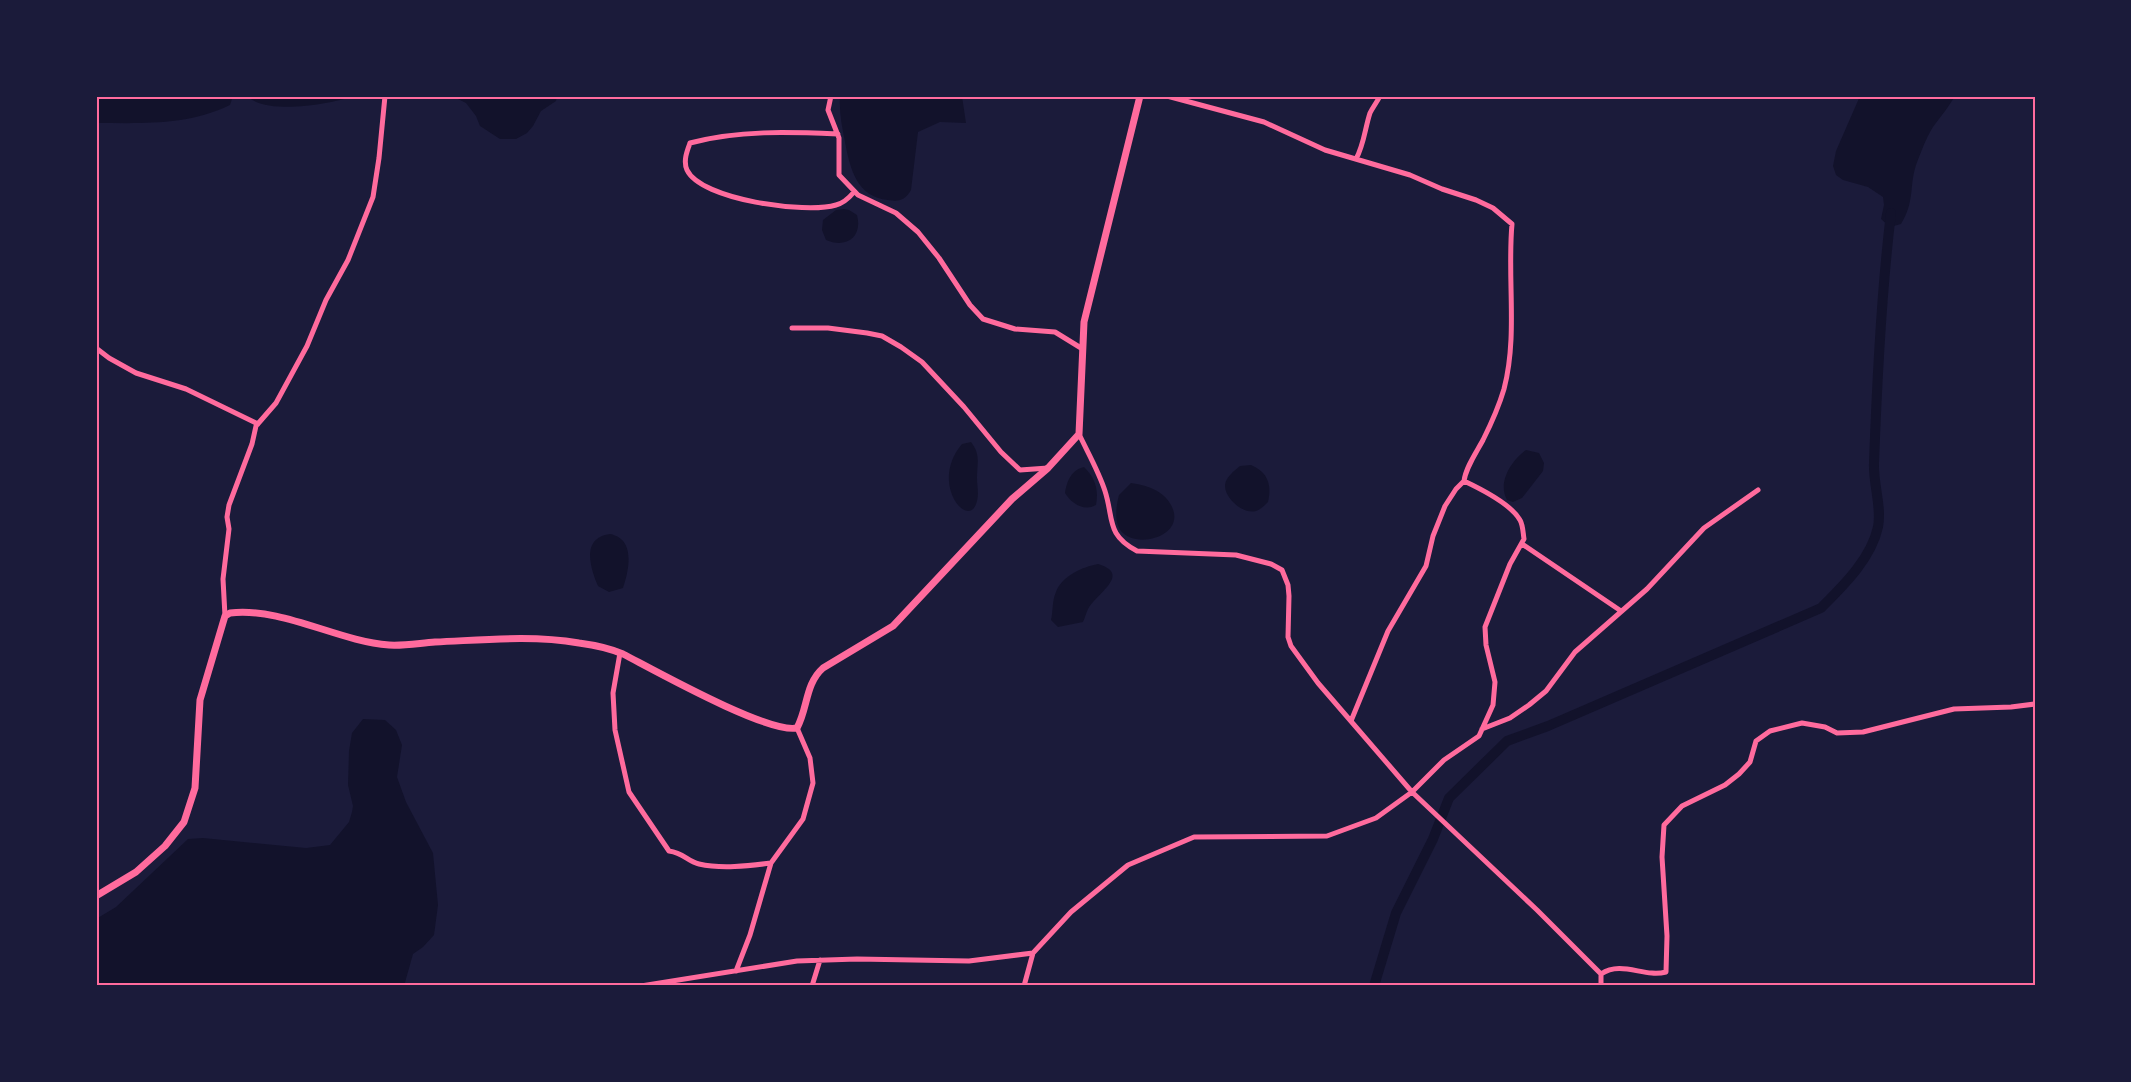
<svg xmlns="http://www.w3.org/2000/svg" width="2131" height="1082" viewBox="0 0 2131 1082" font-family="Raleway,sans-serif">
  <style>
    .water { fill: #12122b }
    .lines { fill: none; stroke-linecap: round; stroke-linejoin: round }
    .canal { stroke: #12122b; stroke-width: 10 }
    .minor { stroke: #ff6b9d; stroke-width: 5 }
    .tertiary { stroke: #ff6b9d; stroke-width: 7 }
    .neatline { fill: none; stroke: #ff6b9d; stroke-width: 2 }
  </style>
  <rect width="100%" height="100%" fill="#1b1b3a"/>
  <!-- water -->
  <path class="water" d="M96,96H233L230,105C186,126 143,123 96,123Z
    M247,96H353C329,105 266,115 247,96Z
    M452,96H557L556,101L541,111L533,126L527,133L516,139H500L480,126L476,116L466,103Z
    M840,96H962L966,123L940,122L918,132L911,190C905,200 900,202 888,200C857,197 850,169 845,142C842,127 839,112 840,96Z
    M1860,96H1955C1948,108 1941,116 1933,127C1926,138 1921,152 1916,165C1909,187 1915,201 1901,224L1890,227L1881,219L1884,205L1883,197L1868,187L1843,180L1836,175L1833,166L1836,151Z
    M844,209L849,210L857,215C863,237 846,249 826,240L822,230L823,220L836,210Z
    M971,442C981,455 977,463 977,478C977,485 979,494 977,501C970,532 928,484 962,444Z
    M1526,450L1539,453L1544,463L1543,471L1522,498L1513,502L1507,500C1497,482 1512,460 1526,450Z
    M1251,465C1268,472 1272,485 1268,502C1265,505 1260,510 1256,511C1244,515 1224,498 1225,485C1226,477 1234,471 1240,466Z
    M1084,467C1095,478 1099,489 1096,505C1084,512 1071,503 1065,493C1067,481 1071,470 1084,467Z
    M1131,483C1146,485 1163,490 1171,505C1188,536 1136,550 1121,531C1114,522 1116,506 1119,495Z
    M610,534C636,539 629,570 623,588L609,592L598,586C590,567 581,538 610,534Z
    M1098,564C1132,574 1097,593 1088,609C1086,613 1085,618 1083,622L1058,627L1051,620C1053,612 1052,600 1056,592C1062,576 1082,567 1098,564Z
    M363,719L385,720L396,730L402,745L397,777L406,802L433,853L438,905L434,935L423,947L413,954L404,986H96V919L116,907L188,839L203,838L306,848L330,845L349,822L352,812L353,806L348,785L349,751L352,733Z"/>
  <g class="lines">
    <!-- canal -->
    <path class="canal" d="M1374,986L1396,913L1433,839L1449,798L1507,741L1548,726L1821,608C1843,586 1871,559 1878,527C1882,507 1873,484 1874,463C1877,380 1881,295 1891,213"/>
    <!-- minor -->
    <path class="minor" d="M831,96L828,110L839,138V175L858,195L896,213L918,232L939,258L970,305L983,319L1015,329L1055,332L1081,348
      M838,134C789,132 738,130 690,143C687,151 683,161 687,170C701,200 806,214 836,205C844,203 849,198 854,192
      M1356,159C1364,145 1365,128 1370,113C1373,107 1377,102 1380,96
      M792,328H828L867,333L882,336L901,347L922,362L964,407L1001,452L1020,470L1048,468
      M96,348L109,358L136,373L186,389L258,424
      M1079,434C1088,453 1099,472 1105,491C1114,519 1106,535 1137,551L1236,555L1271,564L1282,570L1288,585L1289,596L1288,637L1291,646L1318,683L1412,792L1537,910L1601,974V986
      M1522,544L1621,611
      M225,616L223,579L229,529L227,517L229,505L252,444L256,426L276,403L307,346L326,300L348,260L373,197L379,158L385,96
      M620,653L613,693L615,730L629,792L669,851C684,853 687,861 699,864C721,869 748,866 771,863
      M1351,721L1388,631L1426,566L1433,536L1445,506L1456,489L1464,481
      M1482,729L1510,718L1529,705L1546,691L1575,652L1647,589L1704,528L1758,490
      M736,971L750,935L771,863L803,819L813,783L810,758L797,728
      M1601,974C1622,960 1644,978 1666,972L1667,936L1662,857L1664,825L1682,806L1725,785L1739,774L1750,762L1756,741L1770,731L1802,723L1825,727L1837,733L1863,732L1954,709L2011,707L2035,704
      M641,986L797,961L857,959L969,961L1033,953L1071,912L1128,865L1194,837L1327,836L1376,818L1412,792L1444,760L1479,736L1493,705L1495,682L1486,645L1485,627L1510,564L1524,539C1523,533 1523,525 1520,520C1511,504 1481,489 1464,481C1466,467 1476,453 1483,440C1491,424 1499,406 1504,389C1518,336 1507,278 1512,224L1493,208L1476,200L1442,189L1410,175L1325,150L1264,122L1167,96
      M812,986L820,960
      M1024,986L1033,953"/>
    <!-- tertiary -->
    <path class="tertiary" d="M96,896L136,872L165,846L184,822L195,788L200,700L225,616L230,613C283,607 337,641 389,645C404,646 420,643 435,642C484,640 531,635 579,643C594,645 609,648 623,654C654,670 768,734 797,728C808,708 805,684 823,668L893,626L1012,499L1048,468L1079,434L1084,322L1140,96"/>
  </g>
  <!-- border -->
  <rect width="2131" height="1082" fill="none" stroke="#1b1b3a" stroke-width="195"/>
  <rect x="98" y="98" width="1936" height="886" class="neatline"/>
</svg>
